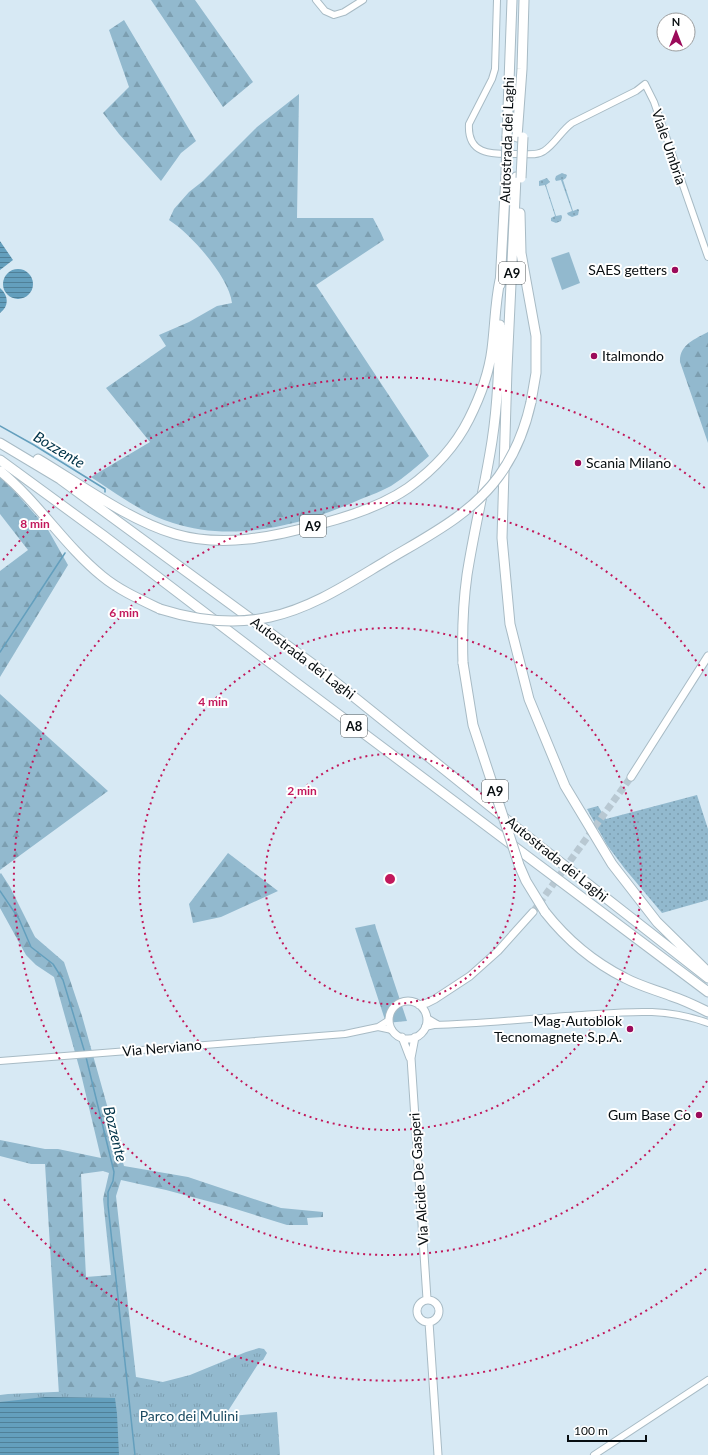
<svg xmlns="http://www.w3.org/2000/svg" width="708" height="1455" viewBox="0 0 708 1455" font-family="Lato,sans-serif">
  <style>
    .grass { fill: url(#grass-dots) }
    .forest { fill: url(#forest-firs); fill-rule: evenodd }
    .park { fill: url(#park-tufts) }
    .garden { fill: #92b9ce }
    .water { fill: url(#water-rules) }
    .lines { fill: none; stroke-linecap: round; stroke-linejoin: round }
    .stream { stroke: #649fbd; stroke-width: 1.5 }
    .secondary-tunnel { stroke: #b8c8d2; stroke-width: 7; stroke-dasharray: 7 3.5; stroke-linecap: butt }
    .tertiary-casing { stroke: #a8bbc5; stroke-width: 8 }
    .secondary-casing { stroke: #a8bbc5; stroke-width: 9 }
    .motorway-casing { stroke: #a8bbc5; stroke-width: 11 }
    .tertiary { stroke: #fff; stroke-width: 6 }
    .secondary { stroke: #fff; stroke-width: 7 }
    .motorway { stroke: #fff; stroke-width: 9 }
    .motorway-bridge-casing { stroke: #a8bbc5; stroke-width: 11; stroke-linecap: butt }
    .motorway-bridge { stroke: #fff; stroke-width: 9 }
    .ring { fill: none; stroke: #c2185b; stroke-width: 2; stroke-dasharray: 2 4 }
    .poi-dot { fill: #9b0a5a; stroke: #fff; stroke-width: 1.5 }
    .labels { text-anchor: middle; stroke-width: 4; stroke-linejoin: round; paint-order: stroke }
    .shield { fill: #fff; stroke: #515658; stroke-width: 1 }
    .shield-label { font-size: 13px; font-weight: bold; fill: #070d10 }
    .street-label { font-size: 14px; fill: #070d10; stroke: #fff }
    .poi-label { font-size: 14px; fill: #070d10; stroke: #fff; text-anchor: end }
    .park-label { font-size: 14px; fill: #1a4a61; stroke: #fff }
    .water-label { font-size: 15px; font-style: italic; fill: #003348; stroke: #fff }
    .centre { fill: #c2185b; stroke: #fff; stroke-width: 2 }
    .ring-label { font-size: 12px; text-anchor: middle; font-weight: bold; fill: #c2185b; stroke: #fff; stroke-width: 4; stroke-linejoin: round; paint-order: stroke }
  </style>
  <defs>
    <pattern id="grass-dots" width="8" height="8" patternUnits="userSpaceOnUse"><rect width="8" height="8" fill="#92b9ce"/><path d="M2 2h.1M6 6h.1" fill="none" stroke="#7c9eb0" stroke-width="1.8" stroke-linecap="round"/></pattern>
    <pattern id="forest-firs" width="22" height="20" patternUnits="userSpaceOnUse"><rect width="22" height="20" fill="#92b9ce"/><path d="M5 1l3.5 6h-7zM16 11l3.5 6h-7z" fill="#7c9eb0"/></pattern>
    <pattern id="park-tufts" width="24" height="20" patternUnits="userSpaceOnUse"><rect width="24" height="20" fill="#92b9ce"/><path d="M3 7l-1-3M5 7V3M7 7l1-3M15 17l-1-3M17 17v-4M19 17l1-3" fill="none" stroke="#7c9eb0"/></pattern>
    <pattern id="water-rules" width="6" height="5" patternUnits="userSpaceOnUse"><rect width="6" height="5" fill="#649fbd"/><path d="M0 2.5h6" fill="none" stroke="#508098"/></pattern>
  </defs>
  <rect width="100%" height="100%" fill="#d7e9f4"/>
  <!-- grass -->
  <path class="grass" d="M562,173L567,175L566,178L563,180L573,211L578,209L579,210L578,215L572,217L568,215L567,213L572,211L561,180L556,181L555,179L556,176Z
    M547,178L550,182L546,185L556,216L561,215L562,216L561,221L556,223L551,221V218L555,216L545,185L539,186V181Z
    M697,795L708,829V900L662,913L625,869L607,845L587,809L598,806L606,819Z"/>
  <!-- forest -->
  <path class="forest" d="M151,0H195L253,82L223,107Z
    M124,20L196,141L181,153L161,181L119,134L103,113L129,87L109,30Z
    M299,94L297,218H373L381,233L384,240L316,285L429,456C417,466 405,477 391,486C382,491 371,495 361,499C303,525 234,543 173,523C143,514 117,494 91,477L150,442L106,388L166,346L159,335L189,322L217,306L232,303C229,277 191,234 169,220L174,209L189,192L203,181L257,127Z
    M708,332V443L680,362C679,345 695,339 708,332Z
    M0,475L47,528L68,565L0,677V571L28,550L0,514Z
    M0,694L108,791L0,870Z
    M228,853L278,891L221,917L193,923L189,904Z
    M1,873L10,887L35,937L64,962L82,1016L124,1166L188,1177L281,1208L323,1212V1217L307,1218L308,1225H287L226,1206L166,1190L121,1180L116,1196L136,1377L179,1385L59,1395L45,1164H31L0,1156V1140L45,1149H58L101,1158L81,1074L54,977L36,965L26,955L0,908V874ZM103,1171L109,1173L103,1199L111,1275L86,1277L81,1174Z
    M375,924L376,928L407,1021L386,1023L355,928Z"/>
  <!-- park -->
  <path class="park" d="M259,1348L264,1349L267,1353L263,1360L260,1361L228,1411L231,1416L277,1412L280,1455H0V1395L8,1394L123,1389L155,1384L190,1375L246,1352Z"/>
  <!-- garden -->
  <path class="garden" d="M569,252L580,283L562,290L551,258Z"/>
  <!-- water -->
  <path class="water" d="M0,241L13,260L0,270Z
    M3 284a15 15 0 1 1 30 0a15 15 0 1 1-30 0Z
    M0,288C9,296 9,306 0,313Z
    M45,1397L115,1398L117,1414L119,1455H0V1402Z"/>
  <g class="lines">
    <!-- stream -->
    <path class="stream" d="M0,426L34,445L105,489V492
      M0,652L65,553
      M0,891L19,919L31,947L53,964L63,980L85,1053
      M86,1057L114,1172L113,1181L108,1192V1205L135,1455"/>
    <!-- secondary-tunnel -->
    <path class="secondary-tunnel" d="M533,912L631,777"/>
    <!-- tertiary casing -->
    <g class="tertiary-casing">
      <path id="tertiary" d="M316,0L325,11L334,15L344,12L363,0
        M497,0L495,69L492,79L469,124C467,156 493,154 517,154C526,154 537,156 544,151C555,144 561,131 572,123L636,91L645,84L654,102L708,257
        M427,1018L437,1024
        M378,1027L392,1030
        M425,1027L434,1025C483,1024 533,1018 582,1015C627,1012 664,1007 708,1023
        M0,1061L345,1034L378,1027L389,1020
        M594,1455L708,1380"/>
    </g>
    <!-- secondary casing -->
    <g class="secondary-casing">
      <path id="secondary" d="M631,777L708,656
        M389 1020a19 19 0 1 1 38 0a19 19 0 1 1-38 0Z
        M419,1005L427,1003L435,999L470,976L498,951L533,912
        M402,1037L410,1058
        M415,1037L411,1058L427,1299
        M417 1311a11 11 0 1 1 22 0a11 11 0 1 1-22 0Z
        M429,1322L438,1455"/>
    </g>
    <!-- motorway casing -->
    <g class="motorway-casing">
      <path id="motorway" d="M507,136L512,0
        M517,137L522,69L524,0
        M516,177L507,369L502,538L510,624L529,699L565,786L612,864L657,922L706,970
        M520,213L521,253L536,336V373L531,402
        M500,285L506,175
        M0,443L60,479L318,668L537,844L708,978
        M38,459C80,484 128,520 175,534C223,548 273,537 320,524C351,516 382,506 408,488C433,470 455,447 469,419C480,397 489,374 492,349C495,326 495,303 500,280
        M0,460L104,536L294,681L708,992
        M0,471C38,502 64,545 102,576C119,590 139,599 160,609
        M463,663C462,634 463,604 467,575C474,530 485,486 492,441C498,402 499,364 500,325
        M545,912C567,940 593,962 625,978C640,986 656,990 671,996C684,1000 696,1006 708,1012"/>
    </g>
    <!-- tertiary -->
    <use href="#tertiary" class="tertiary"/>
    <!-- secondary -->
    <use href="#secondary" class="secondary"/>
    <!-- motorway -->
    <use href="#motorway" class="motorway"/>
    <!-- motorway-bridge casing -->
    <g class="motorway-bridge-casing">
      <path id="motorway-bridge" d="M506,175L507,136
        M521,178L523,137
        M160,609C195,620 233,625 270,617C312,608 349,583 386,561C426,537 471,515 499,476C515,454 525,429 531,402
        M463,663L473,725L519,865L526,881L545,912"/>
    </g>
    <!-- motorway-bridge -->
    <use href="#motorway-bridge" class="motorway-bridge"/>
  </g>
  <!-- distance rings -->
  <g class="ring">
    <circle cx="390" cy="879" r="125"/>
    <circle cx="390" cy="879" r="251"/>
    <path d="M707 1081A376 376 0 1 1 707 677"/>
    <path d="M706 1269A502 502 0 0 1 3 1198M3 560A502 502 0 0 1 706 489"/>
  </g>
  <!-- markers -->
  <g class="poi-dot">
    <circle cx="675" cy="270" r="4"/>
    <circle cx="594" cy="356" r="4"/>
    <circle cx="578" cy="463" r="4"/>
    <circle cx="630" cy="1029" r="4"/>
    <circle cx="699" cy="1115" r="4"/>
  </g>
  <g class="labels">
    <!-- shield labels -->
    <g class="shield">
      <rect x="499" y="262" width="26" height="22" rx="3"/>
      <rect x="300" y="515" width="26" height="22" rx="3"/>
      <rect x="341" y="715" width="26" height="22" rx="3"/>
      <rect x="482" y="780" width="26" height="22" rx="3"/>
    </g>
    <g class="shield-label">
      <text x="512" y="278">A9</text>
      <text x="313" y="531">A9</text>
      <text x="354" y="731">A8</text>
      <text x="495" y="796">A9</text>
    </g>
    <!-- street labels -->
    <g class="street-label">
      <text transform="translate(507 140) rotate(-88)" y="5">Autostrada dei Laghi</text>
      <text transform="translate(669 147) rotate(71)" y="5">Viale Umbria</text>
      <text transform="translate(303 658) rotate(37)" y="5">Autostrada dei Laghi</text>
      <text transform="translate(557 859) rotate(39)" y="5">Autostrada dei Laghi</text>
      <text transform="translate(162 1048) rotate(-5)" y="5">Via Nerviano</text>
      <text transform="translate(419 1179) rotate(-94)" y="5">Via Alcide De Gasperi</text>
    </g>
    <!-- poi labels -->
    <g class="poi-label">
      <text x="667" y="275">SAES getters</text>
      <text x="602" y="361" text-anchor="start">Italmondo</text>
      <text x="586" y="468" text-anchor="start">Scania Milano</text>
      <text x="622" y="1026">Mag-Autoblok<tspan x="622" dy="16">Tecnomagnete S.p.A.</tspan></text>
      <text x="691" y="1120">Gum Base Co</text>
    </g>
    <!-- park labels -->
    <g class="park-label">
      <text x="189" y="1421">Parco dei Mulini</text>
    </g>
    <!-- water labels -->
    <g class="water-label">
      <text transform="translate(59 450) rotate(31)" y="5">Bozzente</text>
      <text transform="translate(115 1134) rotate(76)" y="5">Bozzente</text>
    </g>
  </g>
  <circle cx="390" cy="879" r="6" class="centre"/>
  <g class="ring-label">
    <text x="35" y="528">8 min</text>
    <text x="124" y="617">6 min</text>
    <text x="213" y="706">4 min</text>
    <text x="302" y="795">2 min</text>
  </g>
  <!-- north arrow -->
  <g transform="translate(676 32)"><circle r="19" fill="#ffffff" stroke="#9c9e9f"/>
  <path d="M0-3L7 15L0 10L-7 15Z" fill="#9b0a5a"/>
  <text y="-6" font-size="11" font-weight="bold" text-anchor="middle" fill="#070d10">N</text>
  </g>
  <!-- scale -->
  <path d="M568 1435v6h78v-6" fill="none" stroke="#070d10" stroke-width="2"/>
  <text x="574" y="1435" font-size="12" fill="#070d10" stroke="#ffffff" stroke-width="3" paint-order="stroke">100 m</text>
</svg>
